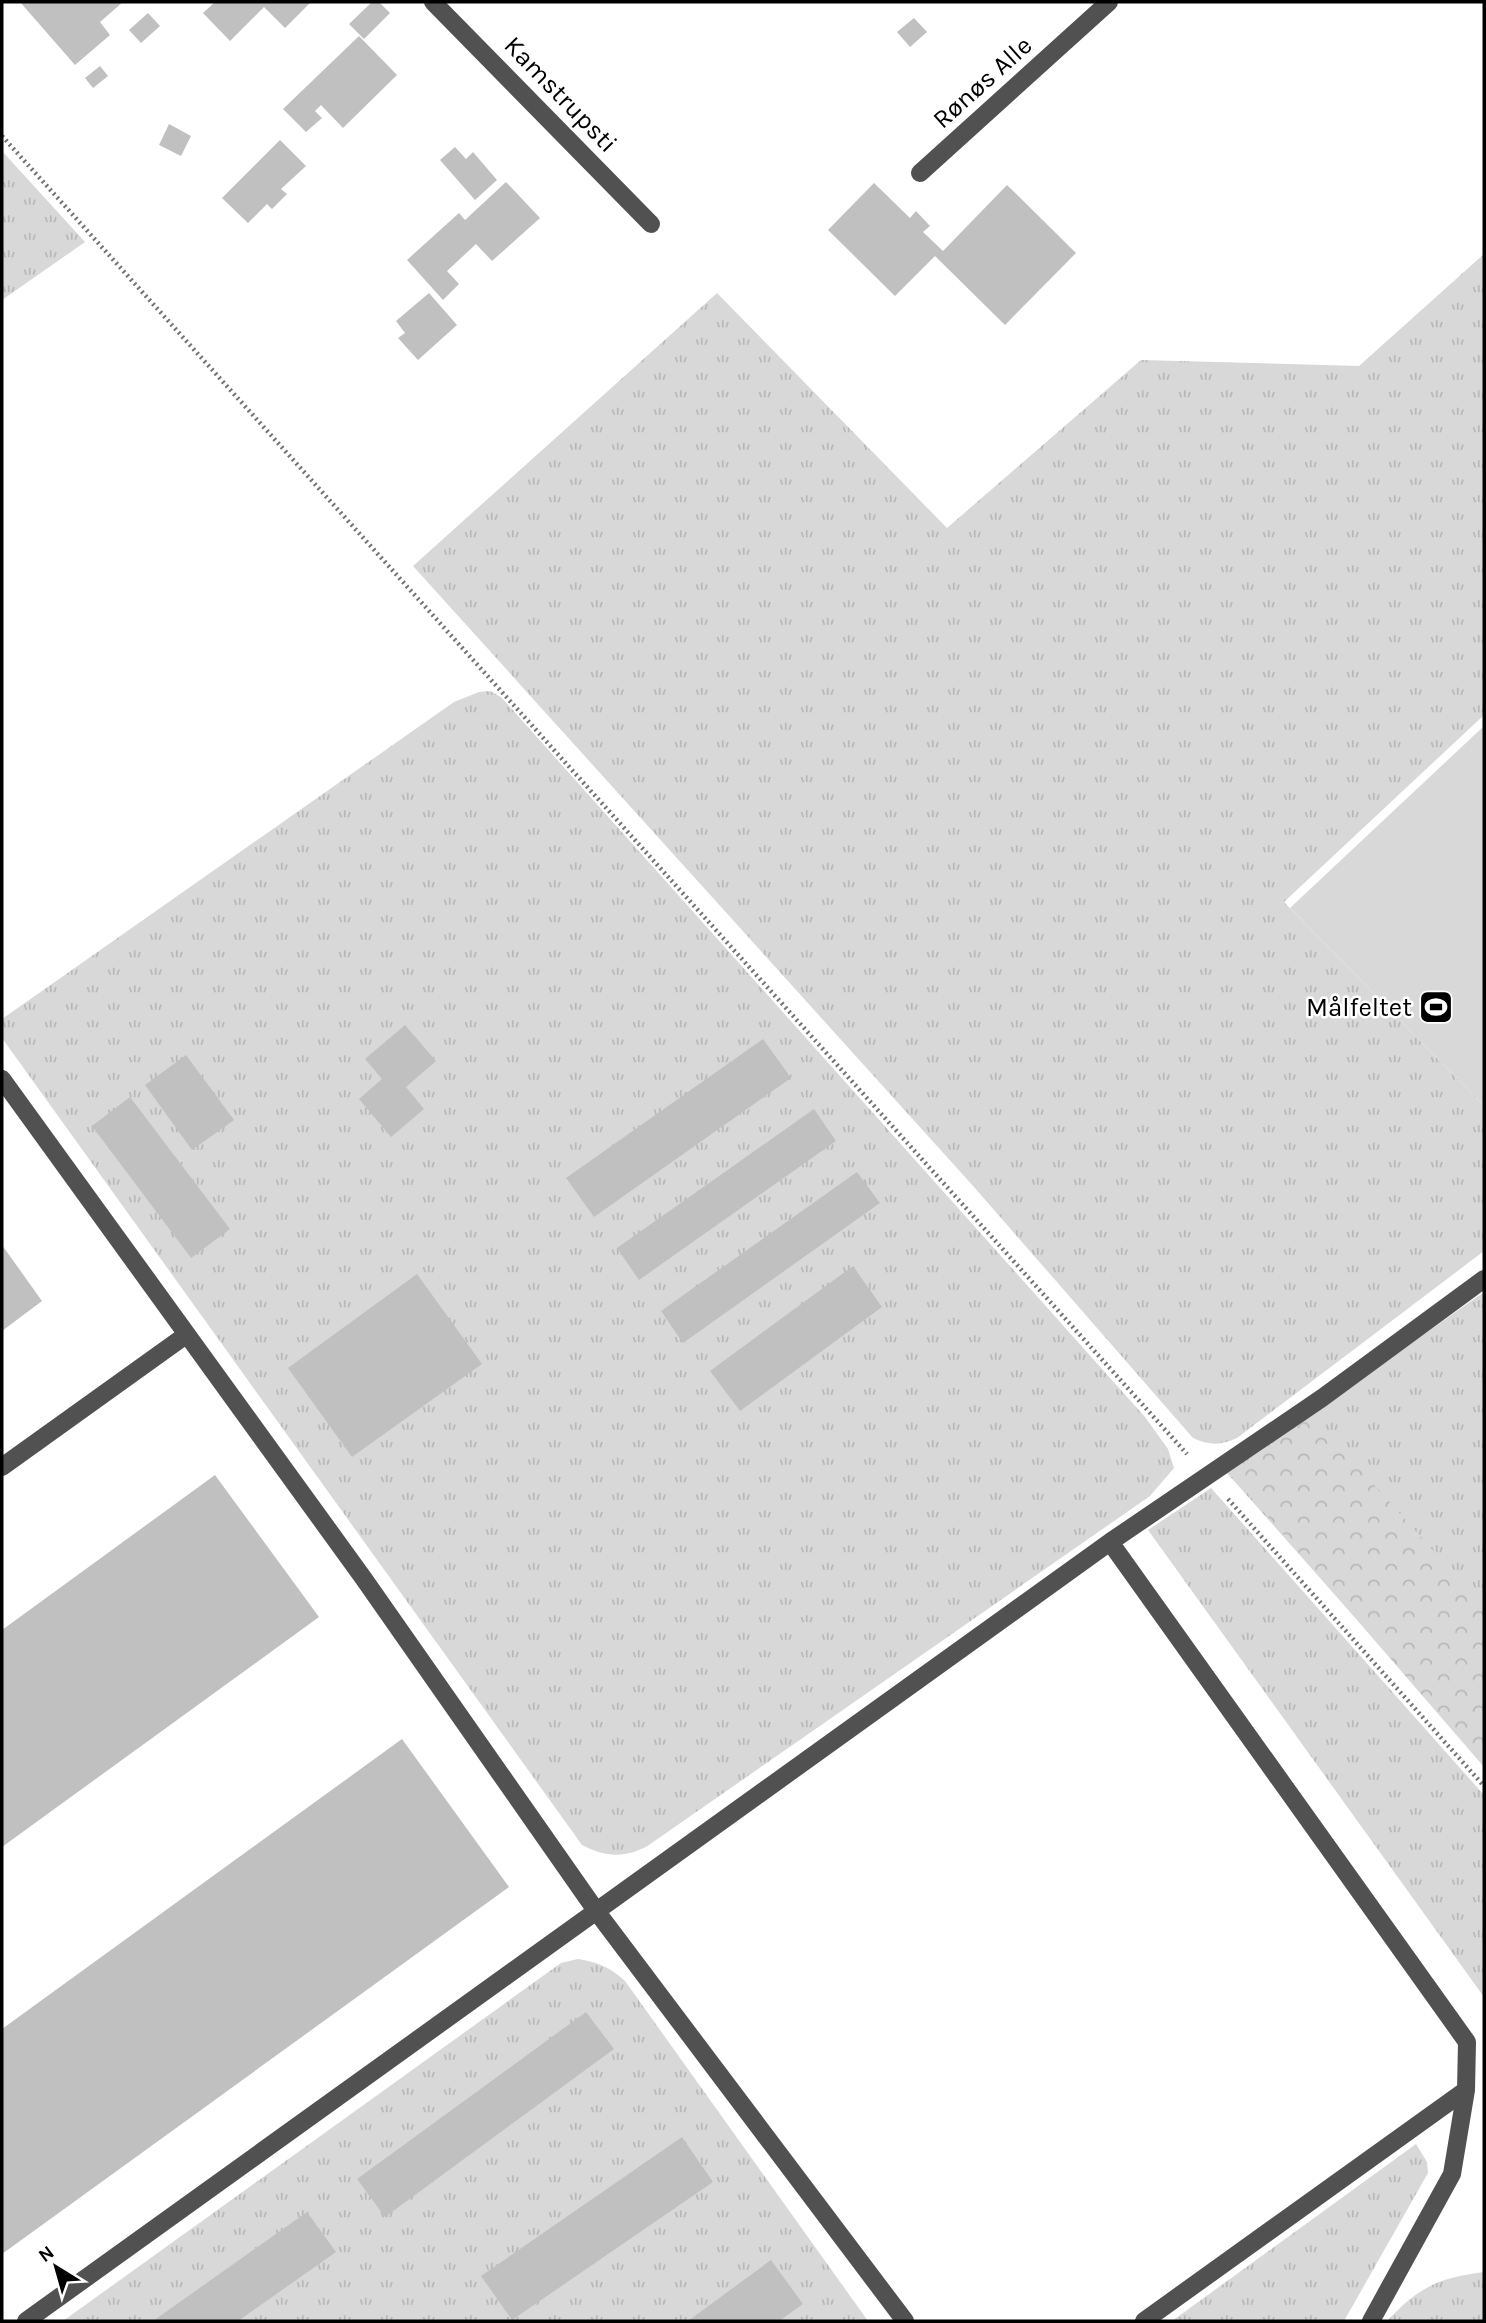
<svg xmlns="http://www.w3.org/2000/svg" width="1486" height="2323" viewBox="0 0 1486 2323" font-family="Karla,sans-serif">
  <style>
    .grass { fill: url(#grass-tufts) }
    .forest { fill: url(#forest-crowns) }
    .pitch { fill: #d8d8d8 }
    .building { fill: #c0c0c0 }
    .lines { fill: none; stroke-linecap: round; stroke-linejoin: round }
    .path { stroke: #737373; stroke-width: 4.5; stroke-dasharray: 2 3.5; stroke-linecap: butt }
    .minor { stroke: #515151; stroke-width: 18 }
    .labels { text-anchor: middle; stroke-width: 5; stroke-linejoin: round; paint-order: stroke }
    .street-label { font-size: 26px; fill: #000; stroke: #fff }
    .poi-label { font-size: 26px; fill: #000; stroke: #fff; text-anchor: end }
  </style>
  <defs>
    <pattern id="grass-tufts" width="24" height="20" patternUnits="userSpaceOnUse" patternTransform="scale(1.75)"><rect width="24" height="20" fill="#d8d8d8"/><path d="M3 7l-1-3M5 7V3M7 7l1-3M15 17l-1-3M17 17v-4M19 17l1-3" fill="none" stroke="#b8b8b8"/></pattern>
    <pattern id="forest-crowns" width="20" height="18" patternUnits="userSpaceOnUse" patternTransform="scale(1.75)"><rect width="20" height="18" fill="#d8d8d8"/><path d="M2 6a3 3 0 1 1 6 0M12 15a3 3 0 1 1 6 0" fill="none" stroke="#b8b8b8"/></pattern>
  </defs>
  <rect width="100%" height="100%" fill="#fff"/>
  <!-- grass -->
  <path class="grass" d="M2,151L85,242L2,300Z
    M1484,254V715L1284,902L1484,1106V1251L1237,1438C1220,1446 1209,1445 1193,1438L974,1187L413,566L717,293L947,528L1141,360L1359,366Z
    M490,691L501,697L1145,1417L1168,1449L1174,1468L1150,1496L646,1847C623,1858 605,1857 582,1845L2,1038V1019L454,702L479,692Z
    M1484,1292V1763L1227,1473Z
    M1211,1488L1484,1795V1997L1148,1530Z
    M578,1959C597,1962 610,1967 625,1981L868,2321H63L561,1963Z
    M1416,2144L1427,2162L1428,2173L1344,2321H1172Z
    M1484,2272V2321H1387C1419,2287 1438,2278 1484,2272Z"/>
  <!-- forest -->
  <path class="forest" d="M1312,1416L1484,1607V1767L1230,1473Z"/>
  <!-- pitch -->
  <path class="pitch" d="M1484,726V1106L1290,908Z"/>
  <!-- building -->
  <path class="building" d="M20,2H123L100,22L110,35L75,65Z
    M215,2H311L285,28L264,7L230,41L203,13Z
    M372,2H379L390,13L364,39L349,24Z
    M148,13L160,26L141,43L129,30Z
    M914,18L927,32L910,47L897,32Z
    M359,36L397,75L343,128L321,105L315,111L322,118L306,132L283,109Z
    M100,66L108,76L93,88L85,78Z
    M169,124L191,136L181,156L159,145Z
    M280,140L306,166L281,189L287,194L272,209L267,204L248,223L222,198Z
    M455,147L466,159L473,152L497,180L475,200L440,160Z
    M506,182L540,218L492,261L476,244L447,271L459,284L443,300L407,260L459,213L465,220Z
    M874,183L910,218L916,211L930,226L923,232L943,251L1007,185L1076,253L1005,325L935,256L895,296L828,230Z
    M429,293L457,325L418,360L398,338L405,333L396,321Z
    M405,1025L436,1061L406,1087L424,1109L391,1137L359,1099L382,1079L365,1059Z
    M763,1039L791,1078L594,1217L566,1178Z
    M186,1055L234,1120L192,1150L145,1085Z
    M130,1097L230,1229L191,1258L92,1126Z
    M814,1109L836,1141L639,1280L617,1248Z
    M857,1172L880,1203L683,1343L661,1311Z
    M2,1245L42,1301L2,1331Z
    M853,1266L882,1307L740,1411L710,1371Z
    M417,1274L482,1364L352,1457L288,1368Z
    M215,1475L319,1617L2,1847V1630Z
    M402,1739L509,1887L2,2254V2029Z
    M586,2012L614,2049L385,2217L357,2179Z
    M682,2137L713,2182L512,2320L481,2276Z
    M307,2212L336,2252L238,2321H153Z
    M771,2260L803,2304L779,2321H688Z"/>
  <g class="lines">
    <!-- path -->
    <path class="path" d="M2,136L1187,1454
      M1228,1499L1484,1786"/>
    <!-- minor -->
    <path class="minor" d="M433,2L651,224
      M920,173L1109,2
      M2,1079L364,1579L597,1912L905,2321
      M2,1467L186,1335
      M1110,1542L1467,2042L1466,2090L1144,2321
      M26,2321L1110,1542L1322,1398L1484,1279
      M1371,2321L1452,2174L1466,2090"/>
  </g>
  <!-- icons -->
  <defs>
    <g id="stadium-square" transform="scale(1.75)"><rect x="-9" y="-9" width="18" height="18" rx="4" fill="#000" stroke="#fff"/><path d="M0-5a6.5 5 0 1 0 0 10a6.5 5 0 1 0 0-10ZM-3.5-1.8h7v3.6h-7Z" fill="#fff"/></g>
  </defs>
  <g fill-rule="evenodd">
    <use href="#stadium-square" x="1436" y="1007"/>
  </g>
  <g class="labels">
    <!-- street labels -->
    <g class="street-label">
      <text transform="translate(982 82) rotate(-42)" y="9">Rønøs Alle</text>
      <text transform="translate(561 94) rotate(46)" y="9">Kamstrupsti</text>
    </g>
    <!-- poi labels -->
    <g class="poi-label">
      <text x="1412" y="1016">Målfeltet</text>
    </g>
  </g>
  <!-- border -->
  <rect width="1486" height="2323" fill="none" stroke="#000000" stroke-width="7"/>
  <!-- north arrow -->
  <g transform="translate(56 2267) rotate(323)" stroke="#ffffff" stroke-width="5" paint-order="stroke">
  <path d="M0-5L12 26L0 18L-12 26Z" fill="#000000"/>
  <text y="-10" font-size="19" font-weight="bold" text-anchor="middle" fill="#000000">N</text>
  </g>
</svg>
